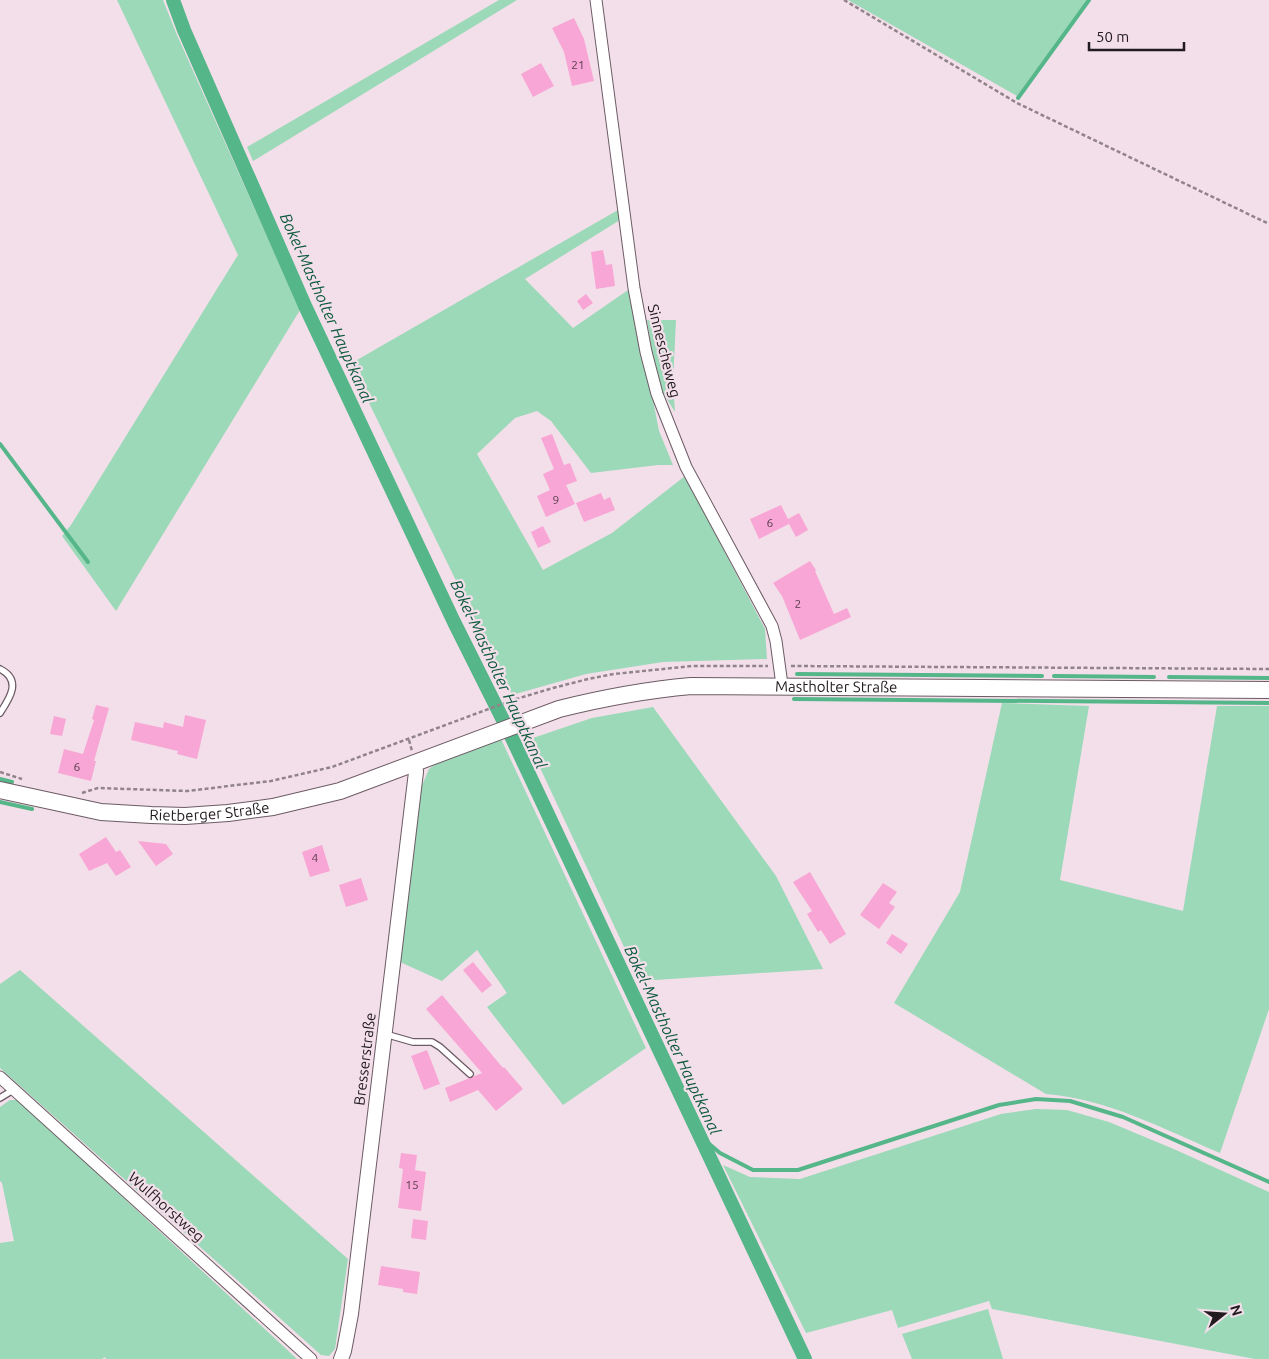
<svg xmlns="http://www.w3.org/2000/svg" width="1269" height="1359" viewBox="0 0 1269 1359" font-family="Ubuntu,sans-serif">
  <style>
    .green { fill: #9bd9b9 }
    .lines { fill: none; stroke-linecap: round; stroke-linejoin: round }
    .stream { stroke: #55b68a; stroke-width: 4 }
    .canal { stroke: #55b68a; stroke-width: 14 }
    .building { fill: #f8a6d5 }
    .service-casing { stroke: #6c5b64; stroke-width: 8 }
    .minor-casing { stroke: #6c5b64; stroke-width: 13 }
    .tertiary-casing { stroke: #6c5b64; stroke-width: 16 }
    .secondary-casing { stroke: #6c5b64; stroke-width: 18 }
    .path { stroke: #91838a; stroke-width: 2.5; stroke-dasharray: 4 2.5; stroke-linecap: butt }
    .service { stroke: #fff; stroke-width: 5.5 }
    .minor { stroke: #fff; stroke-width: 11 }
    .tertiary { stroke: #fff; stroke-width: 14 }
    .secondary { stroke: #fff; stroke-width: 16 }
    .labels { text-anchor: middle; stroke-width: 4.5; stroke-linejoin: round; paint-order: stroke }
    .number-label { font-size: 12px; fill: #573d4c }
    .street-label { font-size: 15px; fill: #211a1e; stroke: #f3dfe9 }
    .water-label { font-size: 16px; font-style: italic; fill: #0d5a3d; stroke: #f3dfe9 }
  </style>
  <rect width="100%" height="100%" fill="#f3dfe9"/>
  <!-- green -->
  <path class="green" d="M117,0H163L177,35L300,310L116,611L62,536L71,525L238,255Z
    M499,0H517L253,161L247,147Z
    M848,0H1087L1017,96Z
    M618,210L620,220L525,279L573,328L631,288L659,431L673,465H658L591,473L551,421L537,411L515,418L477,454L543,570L612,533L685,476L765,629L767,659L663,662L586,674L512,695L350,364Z
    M647,320H676L673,383L675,412L662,391L652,352Z
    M1002,703L1089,706L1060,880L1183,911L1217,706H1269V1009L1220,1153C1163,1129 1108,1099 1046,1094L894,1003L960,892Z
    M653,707L776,876L823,969L640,981L527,740L592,718Z
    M501,739L646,1048L563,1105L487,1007L507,993L477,950L442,981L400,962L421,788L429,769L441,760Z
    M20,970L348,1259L335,1349L329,1356L321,1355L0,1068V984Z
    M10,1100H18L297,1359H106L105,1357L102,1359H0V1243L14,1241L2,1183L0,1181V1107Z
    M1036,1109L1067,1110L1109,1122L1176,1150L1269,1192V1359H1255L992,1309L989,1301L898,1328L892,1310L806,1333L723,1165L750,1177L800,1179L1001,1114Z
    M988,1309L1003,1359H912L902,1334Z"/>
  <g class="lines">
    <!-- stream -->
    <path class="stream" d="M1018,98L1089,0
      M0,444L88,562
      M797,674L1042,676
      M1054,676L1154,677
      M1169,677L1269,678
      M794,699L1269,703
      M0,779L12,782
      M0,802L32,809
      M701,1137L720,1153L753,1170H798L999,1105L1036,1099L1070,1101L1123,1117L1269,1182"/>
    <!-- canal -->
    <path class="canal" d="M173,0L184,30L306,308L454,622L511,736L805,1359"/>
  </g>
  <!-- building -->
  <path class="building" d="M574,18L584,39L594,81L572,86L564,52L552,28Z
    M541,63L554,86L533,97L521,74Z
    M603,250L606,265L612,264L615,286L596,289L591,252Z
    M586,294L593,303L583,310L577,301Z
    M552,434L564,465L570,463L577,481L566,485L575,504L546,517L537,496L550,490L543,474L554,469L541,438Z
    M601,493L604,500L610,497L615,510L584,522L576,503Z
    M781,505L788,519L799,513L808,530L796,537L789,524L759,539L750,519Z
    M543,526L551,542L538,548L531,532Z
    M810,561L816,570L815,571L834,614L847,608L851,617L800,640L782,596L773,583Z
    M96,705L109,708L94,761H96L91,781L58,773L64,749L83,754L94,720L92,719Z
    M185,715L206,720L197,759L177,754L178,751L131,740L135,722L163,728L164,722L183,727Z
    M54,716L66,719L62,736L50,734Z
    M106,837L116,852L120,850L131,867L116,876L107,863L89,871L79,854Z
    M138,841L166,844L173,854L156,866Z
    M322,845L330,871L310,877L302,852Z
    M810,872L846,934L830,944L821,930L818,932L807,914L812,911L793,882Z
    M361,878L368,900L346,907L339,885Z
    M883,883L897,892L889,903L895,907L879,929L860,915Z
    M892,934L908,944L901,954L886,943Z
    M473,962L492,985L482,993L463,970Z
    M442,995L503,1068L504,1067L523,1089L496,1111L478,1090L450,1102L445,1088L482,1073L426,1009Z
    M427,1050L440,1084L424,1090L411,1056Z
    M401,1153L417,1155L415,1170L426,1172L421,1211L398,1208L403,1169L399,1168Z
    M413,1219L428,1221L426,1240L411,1238Z
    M381,1266L420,1272L417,1294L403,1292V1289L378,1285Z"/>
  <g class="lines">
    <!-- service casing -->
    <g class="service-casing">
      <path id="service" d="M0,669C22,680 10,698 0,713
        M385,1034L413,1042H432L440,1047L470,1074
        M0,1098L13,1090"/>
    </g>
    <!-- minor casing -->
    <g class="minor-casing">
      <path id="minor" d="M596,0L634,288L646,352L657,394L686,467L772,626L776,641L782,685
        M0,1077L311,1359"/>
    </g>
    <!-- tertiary casing -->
    <g class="tertiary-casing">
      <path id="tertiary" d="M341,1359L344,1351L351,1314L416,772L415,763"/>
    </g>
    <!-- secondary casing -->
    <g class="secondary-casing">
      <g id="secondary">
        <path id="s1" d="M0,790L101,812L151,815L185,816L228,813L273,807L340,791L559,709C603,698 646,690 691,686L1269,690"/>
      </g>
    </g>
    <!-- path -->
    <path class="path" d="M844,0L1017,103L1269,224
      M791,666L1269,669
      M409,740L412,751
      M0,772L22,779
      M82,793L98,788L187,791L271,781L332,767L513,700L553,688L588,679L614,674L692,666H768"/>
    <!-- service -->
    <use href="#service" class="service"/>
    <!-- minor -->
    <use href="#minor" class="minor"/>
    <!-- tertiary -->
    <use href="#tertiary" class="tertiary"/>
    <!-- secondary -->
    <use href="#secondary" class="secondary"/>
  </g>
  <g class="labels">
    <!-- number labels -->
    <g class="number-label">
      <text x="578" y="69">21</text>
      <text x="556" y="504">9</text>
      <text x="770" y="527">6</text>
      <text x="798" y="608">2</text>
      <text x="77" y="771">6</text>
      <text x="315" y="862">4</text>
      <text x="412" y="1189">15</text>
    </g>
    <!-- street labels -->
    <g class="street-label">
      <text transform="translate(664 351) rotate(76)" y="5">Sinnescheweg</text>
      <text dy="5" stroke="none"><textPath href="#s1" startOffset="858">Mastholter Straße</textPath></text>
      <text dy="5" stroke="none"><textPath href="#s1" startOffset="212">Rietberger Straße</textPath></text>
      <text transform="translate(365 1059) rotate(-83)" y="5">Bresserstraße</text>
      <text transform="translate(166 1207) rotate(42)" y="5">Wulfhorstweg</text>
    </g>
    <!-- water labels -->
    <g class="water-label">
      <text transform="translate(327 308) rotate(66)" y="6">Bokel-Mastholter Hauptkanal</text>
      <text transform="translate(499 674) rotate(65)" y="6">Bokel-Mastholter Hauptkanal</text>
      <text transform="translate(673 1040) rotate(65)" y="6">Bokel-Mastholter Hauptkanal</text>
    </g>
  </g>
  <!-- north arrow -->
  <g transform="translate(1224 1314) rotate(73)" stroke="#f3dfe9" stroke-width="4" paint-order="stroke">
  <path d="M0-4L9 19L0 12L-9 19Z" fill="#211a1e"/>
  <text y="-8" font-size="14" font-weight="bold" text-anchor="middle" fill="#211a1e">N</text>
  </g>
  <!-- scale -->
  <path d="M1089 42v8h95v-8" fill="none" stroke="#211a1e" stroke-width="2.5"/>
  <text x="1096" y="42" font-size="15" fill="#211a1e" stroke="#f3dfe9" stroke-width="4" paint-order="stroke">50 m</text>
</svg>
